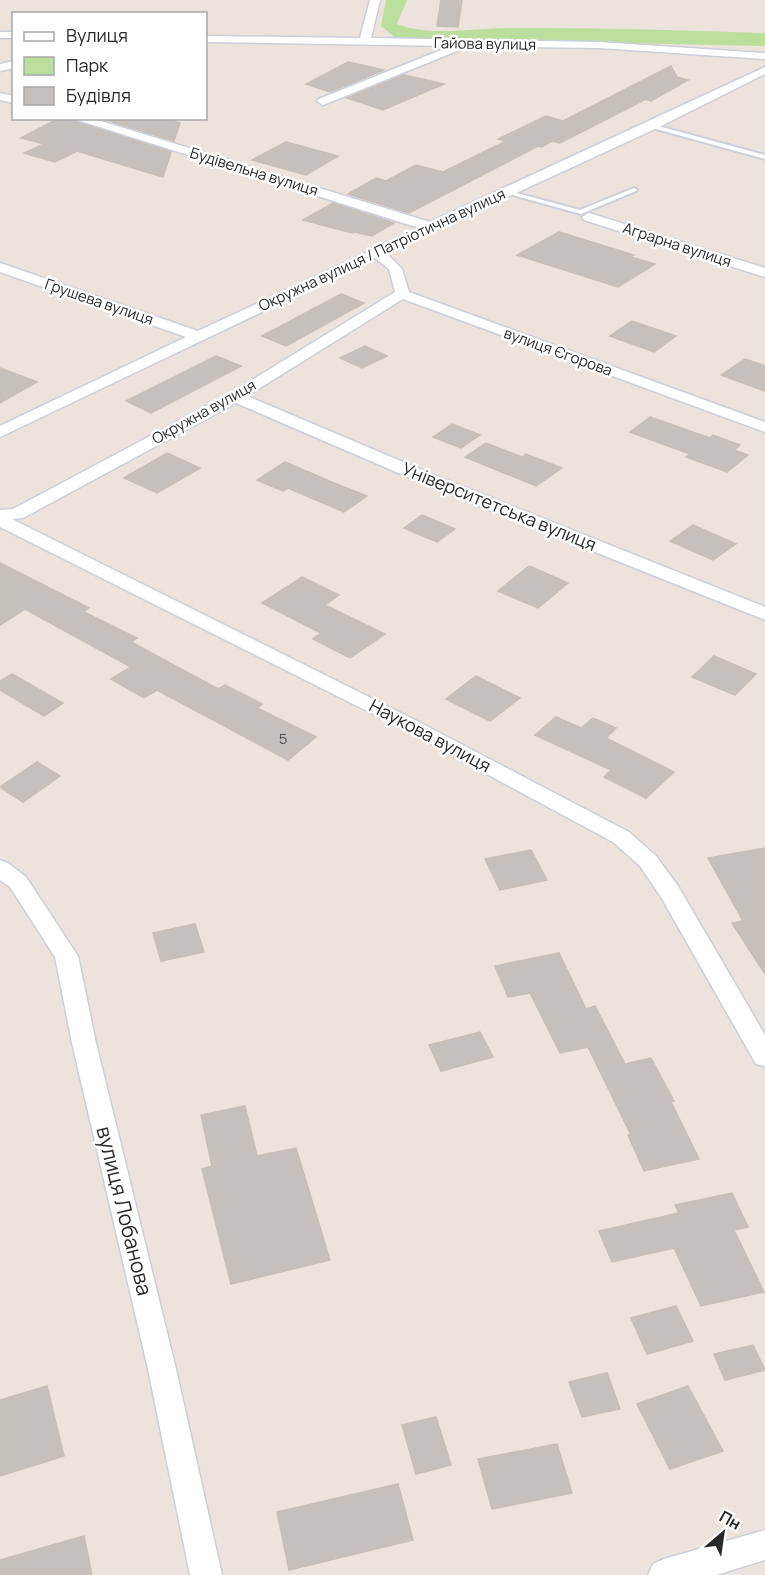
<svg xmlns="http://www.w3.org/2000/svg" width="765" height="1575" viewBox="0 0 765 1575" font-family="Manrope,sans-serif">
  <style>
    .green { fill: #bade9c }
    .building { fill: #c6c0bc; stroke: #c6beb6; stroke-width: 1.5 }
    .lines { fill: none; stroke-linecap: round; stroke-linejoin: round }
    .service-casing { stroke: #cacfda; stroke-width: 4 }
    .minor-casing { stroke: #cacfda; stroke-width: 3 }
    .service { fill: #fff; fill-rule: evenodd }
    .minor { fill: #fff; fill-rule: evenodd }
    .labels { text-anchor: middle; stroke-width: 5; stroke-linejoin: round; paint-order: stroke }
    .far-street-label { font-size: 15px; fill: #292929; stroke: #fff }
    .number-label { font-size: 15px; fill: #504f4e }
    .street-label { font-size: 18px; fill: #292929; stroke: #fff }
    .near-street-label { font-size: 21px; fill: #292929; stroke: #fff }
  </style>
  <rect width="100%" height="100%" fill="#ebe3dc"/>
  <!-- green -->
  <path class="green" d="M386,0H407L397,24C429,37 475,28 510,28C595,28 680,30 765,33V46L396,38L381,26Z"/>
  <!-- building -->
  <path class="building" d="M441,0H462L458,27L437,26Z
    M348,62L384,70L330,92L306,84Z
    M671,66L677,77L688,80L651,101L646,99L560,143L552,141L542,147L538,146L409,213L348,194L376,178L386,181L416,165L443,172L506,141L498,139L546,116L563,121Z
    M404,75L444,84L383,110L347,98Z
    M59,118H69L171,152L163,177L77,151L55,162L24,153L44,144L21,138Z
    M100,118H164L180,123L174,141Z
    M286,142L338,156L306,175L252,160Z
    M333,203L394,223L372,236L355,232L352,233L303,220Z
    M559,232L634,255L631,257L655,264L618,287L517,255Z
    M341,294L364,303L286,346L262,336Z
    M632,321L676,336L654,352L610,336Z
    M365,346L387,356L362,368L340,358Z
    M216,356L241,366L151,413L126,401Z
    M745,359L765,366V391L721,375Z
    M0,368L37,382L0,403Z
    M650,417L710,438L713,435L740,445L734,450L748,455L727,472L686,457L690,454L630,432Z
    M452,424L480,435L461,448L433,437Z
    M486,443L522,457L526,454L562,468L536,486L465,457Z
    M167,453L200,468L157,493L124,478Z
    M285,462L334,483L367,496L344,512L288,488L283,491L257,480Z
    M422,515L455,529L437,542L404,528Z
    M693,525L736,544L713,560L670,541Z
    M0,563L89,608L84,612L137,638L131,642L218,689L225,685L262,704L257,708L316,737L288,760L157,690L144,698L111,679L131,667L25,609L0,625Z
    M529,566L568,583L538,608L498,591Z
    M302,577L339,595L325,605L385,634L350,658L313,639L321,633L262,603Z
    M714,656L756,674L735,695L692,677Z
    M12,674L63,703L44,716L0,690V681Z
    M476,676L520,698L490,721L446,699Z
    M556,717L581,728L593,718L616,728L606,738L674,772L646,798L604,777L611,770L535,735Z
    M37,762L60,776L23,802L0,787Z
    M765,848V974L732,923L743,921L708,858Z
    M531,850L547,880L500,890L485,859Z
    M195,924L204,952L161,961L153,933Z
    M559,953L586,1009L595,1006L625,1064L651,1058L674,1101L671,1102L699,1159L644,1171L628,1135H631L588,1047L560,1053L530,993L508,997L495,966Z
    M480,1032L493,1057L441,1071L429,1045Z
    M245,1106L257,1156L296,1148L330,1260L231,1284L202,1169L212,1166L201,1115Z
    M732,1193L748,1227L734,1230L764,1292L701,1306L674,1248L612,1262L599,1231L679,1213L675,1205Z
    M676,1306L693,1341L647,1354L631,1318Z
    M753,1345L765,1370L725,1380L714,1354Z
    M607,1373L620,1409L582,1417L569,1382Z
    M47,1386L64,1456L0,1476V1400Z
    M688,1386L723,1451L670,1469L637,1404Z
    M436,1417L451,1465L416,1474L402,1425Z
    M557,1444L572,1493L492,1509L478,1459Z
    M398,1484L413,1540L289,1570L277,1512Z
    M84,1536L92,1575H0V1560Z"/>
  <g class="lines">
    <!-- service casing -->
    <g class="service-casing">
      <path id="service" d="M651,124L765,155V159L649,127L648,126Z
        M634,188L637,190L636,191L581,214L502,192L505,190L580,210Z"/>
    </g>
    <!-- minor casing -->
    <g class="minor-casing">
      <path id="minor" d="M370,0H380L371,38L599,42L765,53V59L599,48L463,46L462,49L323,105L317,101L319,99L451,46L206,42V36L360,38Z
        M0,32H14V38H0Z
        M14,61V68L0,71V64Z
        M765,67V74L655,129L386,253L402,269L409,292L765,422V432L403,299L247,396L429,473L765,607V620L417,481L236,403L23,518L12,519L417,721L629,832L656,856L678,886L765,1035V1066L756,1064L661,897L640,866L613,842L403,729L0,527V510L13,509L229,394L395,292L389,269L375,258L0,437V426L186,337L0,272V263L198,331L419,228L71,118H91L430,222Z
        M0,93L14,96V103L0,100Z
        M589,213L765,268V277L584,220L582,217Z
        M0,860L8,863L26,877L78,956L96,1043L176,1369L222,1575H190L148,1369L72,1043L55,957L10,887L0,880Z
        M765,1530V1560L716,1575H648L653,1564L664,1559Z"/>
    </g>
    <!-- service -->
    <use href="#service" class="service"/>
    <!-- minor -->
    <use href="#minor" class="minor"/>
  </g>
  <g class="labels">
    <!-- far-street labels -->
    <g class="far-street-label">
      <text transform="translate(485 44) rotate(1)" y="5">Гайова вулиця</text>
      <text transform="translate(254 172) rotate(17)" y="5">Будівельна вулиця</text>
      <text transform="translate(677 245) rotate(18)" y="5">Аграрна вулиця</text>
      <text transform="translate(382 250) rotate(-25)" y="5">Окружна вулиця / Патріотична вулиця</text>
      <text transform="translate(99 302) rotate(19)" y="5">Грушева вулиця</text>
      <text transform="translate(558 352) rotate(20)" y="5">вулиця Єгорова</text>
      <text transform="translate(204 412) rotate(-29)" y="5">Окружна вулиця</text>
    </g>
    <!-- number labels -->
    <g class="number-label">
      <text x="283" y="744">5</text>
    </g>
    <!-- street labels -->
    <g class="street-label">
      <text transform="translate(499 507) rotate(22)" y="6">Університетська вулиця</text>
      <text transform="translate(430 736) rotate(28)" y="6">Наукова вулиця</text>
    </g>
    <!-- near-street labels -->
    <g class="near-street-label">
      <text transform="translate(124 1211) rotate(76)" y="7">вулиця Лобанова</text>
    </g>
  </g>
  <!-- legend -->
  <rect x="12" y="12" width="195" height="108" fill="#ffffff" stroke="#a9a9a9" stroke-width="1.5"/>
  <rect x="24" y="32" width="30" height="9" fill="#ffffff" stroke="#a9a9a9" stroke-width="1.5"/>
  <text x="66" y="42" font-size="18" fill="#292929">Вулиця</text>
  <rect x="24" y="57" width="30" height="18" fill="#bade9c" stroke="#a9a9a9" stroke-width="1.5"/>
  <text x="66" y="72" font-size="18" fill="#292929">Парк</text>
  <rect x="24" y="87" width="30" height="18" fill="#c6c0bc" stroke="#a9a9a9" stroke-width="1.5"/>
  <text x="66" y="102" font-size="18" fill="#292929">Будівля</text>
  <!-- north arrow -->
  <g transform="translate(723 1533) rotate(29)" stroke="#ffffff" stroke-width="4.5" paint-order="stroke">
  <path d="M0-4.5L10 22L0 15L-10 22Z" fill="#292929"/>
  <text y="-9" font-size="16" font-weight="bold" text-anchor="middle" fill="#292929">Пн</text>
  </g>
</svg>
